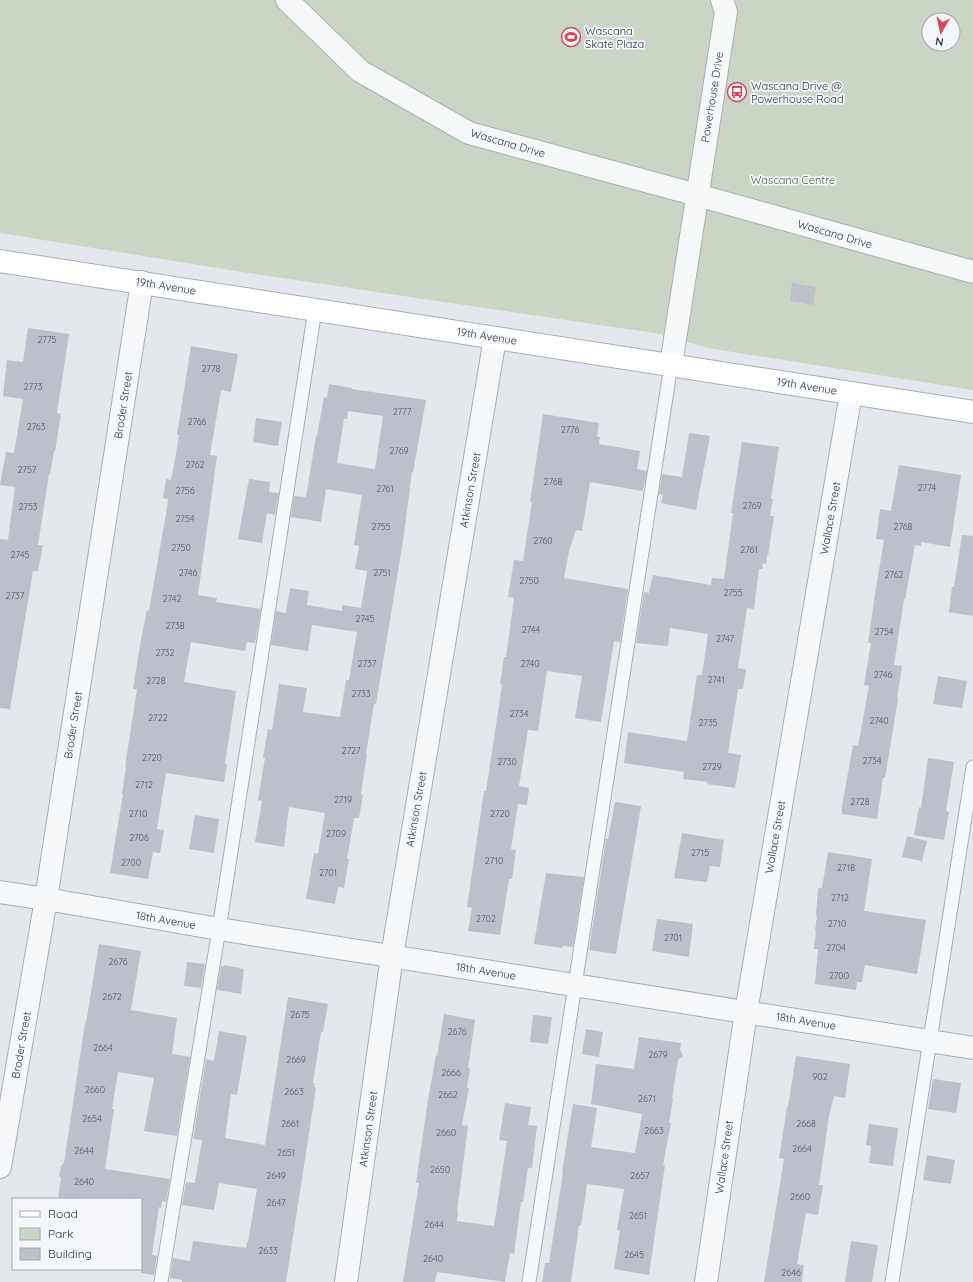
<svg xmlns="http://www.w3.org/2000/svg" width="973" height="1282" viewBox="0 0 973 1282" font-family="Quicksand,sans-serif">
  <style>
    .green { fill: #c9d6c5; fill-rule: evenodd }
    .building { fill: #bbc0ca; fill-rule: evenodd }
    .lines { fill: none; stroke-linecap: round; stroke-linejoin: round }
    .lane-casing { stroke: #a9aeb7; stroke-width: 15 }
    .street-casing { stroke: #a9aeb7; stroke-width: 24 }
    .secondary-casing { stroke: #a9aeb7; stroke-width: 24 }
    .lane { stroke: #f7f8fa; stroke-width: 13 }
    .street { stroke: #f7f8fa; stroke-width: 22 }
    .secondary { stroke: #fff; stroke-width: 22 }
    .labels { text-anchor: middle; stroke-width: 3.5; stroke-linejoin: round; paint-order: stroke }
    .number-label { font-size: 9px; fill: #4f5766 }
    .poi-label { font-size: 11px; fill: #2b3445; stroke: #f4f6f9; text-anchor: start }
    .street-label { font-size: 11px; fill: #2b3445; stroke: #f4f6f9 }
    .park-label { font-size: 11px; fill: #3f6138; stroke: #f4f6f9 }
  </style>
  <rect width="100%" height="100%" fill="#e4e7ec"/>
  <!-- green -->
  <path class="green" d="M0,0H973V390L708,348L661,334L255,274L0,233ZM929,20H953V44H929Z"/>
  <!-- building -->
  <path class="building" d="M792,283L816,287L813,305L790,301Z
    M28,328L69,334L57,413L61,414L55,451H54L50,474H49L38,545H43L38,571H33L10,709L0,708V539L8,540L15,487L0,485L6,452L14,453L23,399L3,396L7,360L23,362Z
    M191,346L238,354L231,392L221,390L210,455L217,456L198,595L217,598L216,602L261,609L255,643L247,642L245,651L191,642L184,682L236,691L225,764H227L224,782L166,773L157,829L164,830L160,853L153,852L148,879L110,873L123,794H122L126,767H125L137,689H133L141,639L147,610L149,611L168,502V499L163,498L166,479L171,480L175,460L179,435H177Z
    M329,384L352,388V389L426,400L413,472H412L403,541L376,704H374L366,754H367L361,794L363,795L359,818H354L347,859H349L344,888L338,887L335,904L306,899L314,853L318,854L325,813L289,807L284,847L255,842L262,801L258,800L265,758H263L268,729L272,730L279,684L307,688L303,712L340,717L346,680H349L357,632L312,625L308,651L271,645L276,611L286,613L290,588L309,591L307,605L342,611V605L361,608L367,571L355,569L359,546L354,545L362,495L326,489L321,522L291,517L294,496L306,497L316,436H317L324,397L327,398ZM348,411L383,416L375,469L337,463L344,419H347Z
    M543,414L599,423L597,437H600L599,444L640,451L637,469L647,471L643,491L590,482L582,531L576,530L569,551L564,578L628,589L620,642L614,641L601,722L575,718L582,676L547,671L538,731L528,730L519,786L529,788L527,805L518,804L511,849L516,850L512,879H509L500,935L468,931L472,908L467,907L484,791H486L496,725L502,685L500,684L504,657H506L514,598L508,597L514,560L523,561L532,502H530Z
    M256,418L282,422L278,446L253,442Z
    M689,433L710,436L696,510L661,503L663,495L659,494L662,474L682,477Z
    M742,442L779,447L771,499H773L770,516H774L768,556H767L766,564L763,563L762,569H759L754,609L747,608L738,668L746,669L743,689H738L728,753L741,755L735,788L707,784L708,782L683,779L684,772L624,763L628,732L687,741L697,675H702L708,634L670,628L668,646L636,643L644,592L649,593L653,575L711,585L712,578L724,579L733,513H731Z
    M899,465L961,475L950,547L921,542V546L915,545L905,599H904L894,665L902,666L897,699H898L885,778H883L877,819L842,814V806L853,745L858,746L869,686L864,685L871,643H868L875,594L884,540L876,539L880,509L891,511Z
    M249,479L270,482L269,492L279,493L275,515L267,513L262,543L238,539Z
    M962,535L973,536V616L949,612L952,587H954Z
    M938,676L967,681L962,708L933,704Z
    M928,758L954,762L946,811L949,812L944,840L914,835L919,807L921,808Z
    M615,802L641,806L616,954L589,950L606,839H608Z
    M195,815L219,819L214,853L189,849Z
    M682,833L724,840L720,867L710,866L707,882L674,878Z
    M907,836L927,841L922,861L902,857Z
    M828,852L872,859L864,911L926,920L917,974L865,965L862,982H857L856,990L815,984L818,949H814L816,931H815L817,916L816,915L818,888H822Z
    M546,873L584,877L573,947L563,946V948L534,944Z
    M657,919L693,924L689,957L652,951Z
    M99,944L141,951L131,1010L177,1018L172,1054L190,1057L177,1136L144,1131L154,1078L118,1072L112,1109H114L105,1169L170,1179L166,1202L162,1201L161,1208L159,1207L152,1255L157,1256L154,1275L141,1273V1199H58L61,1178L59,1176L61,1166L64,1163L85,1023H86Z
    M187,962L205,964L201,988L184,986Z
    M224,965L244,969L241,994L217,990L221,966L224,967Z
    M288,997L328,1004L323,1032H321L313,1083L315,1084L314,1087L316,1088L286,1282H182V1280L170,1278L173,1258L190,1261L193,1241L246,1248L247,1242H248L257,1189L219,1183L214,1210L182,1205L186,1182L195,1183L202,1140L193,1139L206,1059L214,1061L219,1031L247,1036L237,1095L231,1094L225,1138L265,1145Z
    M444,1014L475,1020L468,1068H470L467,1088H469L462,1125L468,1126L457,1211L458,1212L457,1221L494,1226L507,1141L499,1140L505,1103L531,1107L528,1125L537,1126L532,1168H528L523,1202H521L514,1254L510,1253L505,1282L437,1272L435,1282H403L419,1183H416L428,1100L436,1055L437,1056Z
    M533,1015L552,1017L548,1044L530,1042Z
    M586,1029L603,1032L599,1057L582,1054Z
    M639,1037L681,1043L680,1050L683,1056L678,1060L672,1099H673L669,1123H671L663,1165H665L649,1275L614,1269L620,1231L617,1230L624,1189L587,1184L581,1226L579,1225L571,1282H542L545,1263H549L563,1173L562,1172L573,1104L597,1108L591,1147L635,1153L642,1114L591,1104L596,1064L634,1069Z
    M796,1056L850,1064L845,1098L834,1096L829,1116L819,1185H823L818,1215L806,1213L797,1264L804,1265L802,1282H764L784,1159L779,1158L787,1107H788Z
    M933,1079L961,1083L956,1113L928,1109Z
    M869,1124L898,1128L893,1166L869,1163L871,1146L866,1145Z
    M927,1155L955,1160L951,1184L923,1180Z
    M851,1241L878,1245L872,1282H845Z"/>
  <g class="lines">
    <!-- lane casing -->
    <g class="lane-casing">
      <path id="lane" d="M161,1282L219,929L315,310
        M529,1282L671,365
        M892,1282L973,767"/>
    </g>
    <!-- street casing -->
    <g class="street-casing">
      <path id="street" d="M287,0L360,71L469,133L697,195L973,272
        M671,365L726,12L722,0
        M0,892L46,899L219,929L973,1048
        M0,1167L46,899L142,282
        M346,1282L392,956L495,338
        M706,1282L746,1012L851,393"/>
    </g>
    <!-- secondary casing -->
    <g class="secondary-casing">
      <path id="secondary" d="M0,261L973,412"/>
    </g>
    <!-- lane -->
    <use href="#lane" class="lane"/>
    <!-- street -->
    <use href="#street" class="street"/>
    <!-- secondary -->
    <use href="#secondary" class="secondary"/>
  </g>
  <!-- icons -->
  <defs>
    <g id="stadium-ring" transform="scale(1)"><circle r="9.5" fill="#f4f6f9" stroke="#d1495b" stroke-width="1.5"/><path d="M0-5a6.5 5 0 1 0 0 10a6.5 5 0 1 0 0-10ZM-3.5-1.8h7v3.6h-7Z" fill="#d1495b"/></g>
    <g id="bus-ring" transform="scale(1)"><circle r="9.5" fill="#f4f6f9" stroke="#d1495b" stroke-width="1.5"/><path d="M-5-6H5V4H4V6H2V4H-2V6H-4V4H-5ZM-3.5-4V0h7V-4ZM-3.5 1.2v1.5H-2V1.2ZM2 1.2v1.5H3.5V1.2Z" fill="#d1495b"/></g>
  </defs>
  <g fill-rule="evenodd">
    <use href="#stadium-ring" x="571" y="37"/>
    <use href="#bus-ring" x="737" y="92"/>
  </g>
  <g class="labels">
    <!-- number labels -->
    <g class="number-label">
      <text x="47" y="343">2775</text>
      <text x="211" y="372">2778</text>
      <text x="33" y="390">2773</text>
      <text x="402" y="415">2777</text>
      <text x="197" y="425">2766</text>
      <text x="36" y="430">2763</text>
      <text x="570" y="433">2776</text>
      <text x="399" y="454">2769</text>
      <text x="195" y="468">2762</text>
      <text x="27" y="473">2757</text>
      <text x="553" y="485">2768</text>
      <text x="927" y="491">2774</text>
      <text x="385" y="492">2761</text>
      <text x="185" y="494">2756</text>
      <text x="752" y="509">2769</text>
      <text x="28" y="510">2753</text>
      <text x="185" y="522">2754</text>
      <text x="381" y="530">2755</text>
      <text x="903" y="530">2768</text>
      <text x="543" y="544">2760</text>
      <text x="181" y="551">2750</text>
      <text x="749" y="553">2761</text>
      <text x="20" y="558">2745</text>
      <text x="188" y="576">2746</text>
      <text x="382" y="576">2751</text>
      <text x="894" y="578">2762</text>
      <text x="529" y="584">2750</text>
      <text x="733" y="596">2755</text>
      <text x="15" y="599">2737</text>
      <text x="172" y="602">2742</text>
      <text x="365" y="622">2745</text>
      <text x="175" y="629">2738</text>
      <text x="531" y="633">2744</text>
      <text x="884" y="635">2754</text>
      <text x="725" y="642">2747</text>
      <text x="165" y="656">2732</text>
      <text x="367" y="667">2737</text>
      <text x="530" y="667">2740</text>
      <text x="883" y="678">2746</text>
      <text x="716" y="683">2741</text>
      <text x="156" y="684">2728</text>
      <text x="361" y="697">2733</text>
      <text x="519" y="717">2734</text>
      <text x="158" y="721">2722</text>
      <text x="879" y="724">2740</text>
      <text x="708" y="726">2735</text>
      <text x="351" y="754">2727</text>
      <text x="152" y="761">2720</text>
      <text x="872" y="764">2734</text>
      <text x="507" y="765">2730</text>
      <text x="712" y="770">2729</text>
      <text x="144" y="788">2712</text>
      <text x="343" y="803">2719</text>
      <text x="860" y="805">2728</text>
      <text x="138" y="817">2710</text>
      <text x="500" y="817">2720</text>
      <text x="336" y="837">2709</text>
      <text x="139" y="841">2706</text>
      <text x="700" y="856">2715</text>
      <text x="494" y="864">2710</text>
      <text x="131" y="866">2700</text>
      <text x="846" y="871">2718</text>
      <text x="328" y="876">2701</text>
      <text x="840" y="901">2712</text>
      <text x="486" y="922">2702</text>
      <text x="837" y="927">2710</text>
      <text x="673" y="941">2701</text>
      <text x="836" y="951">2704</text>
      <text x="118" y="965">2676</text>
      <text x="839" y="979">2700</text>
      <text x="112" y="1000">2672</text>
      <text x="300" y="1018">2675</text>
      <text x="457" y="1035">2676</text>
      <text x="103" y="1051">2664</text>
      <text x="658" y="1058">2679</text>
      <text x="296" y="1063">2669</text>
      <text x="451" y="1076">2666</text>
      <text x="820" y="1080">902</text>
      <text x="95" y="1093">2660</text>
      <text x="294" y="1095">2663</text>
      <text x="448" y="1098">2662</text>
      <text x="647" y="1102">2671</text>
      <text x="92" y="1122">2654</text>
      <text x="290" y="1127">2661</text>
      <text x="806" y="1127">2668</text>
      <text x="654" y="1134">2663</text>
      <text x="446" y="1136">2660</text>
      <text x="802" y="1152">2664</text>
      <text x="84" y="1154">2644</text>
      <text x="286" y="1156">2651</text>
      <text x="440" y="1173">2650</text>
      <text x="276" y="1179">2649</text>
      <text x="640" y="1179">2657</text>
      <text x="84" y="1185">2640</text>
      <text x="800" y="1200">2660</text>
      <text x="276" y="1206">2647</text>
      <text x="638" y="1219">2651</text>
      <text x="434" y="1228">2644</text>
      <text x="268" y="1254">2633</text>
      <text x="634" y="1258">2645</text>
      <text x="433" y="1262">2640</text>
      <text x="791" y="1276">2646</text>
    </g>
    <!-- poi labels -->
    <g class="poi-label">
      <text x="585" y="35">Wascana<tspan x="585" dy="13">Skate Plaza</tspan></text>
      <text x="751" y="90">Wascana Drive @<tspan x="751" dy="13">Powerhouse Road</tspan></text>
    </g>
    <!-- street labels -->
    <g class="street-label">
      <text transform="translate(712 97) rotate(-81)" y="4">Powerhouse Drive</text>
      <text transform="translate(508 143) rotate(16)" y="4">Wascana Drive</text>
      <text transform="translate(835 234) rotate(16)" y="4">Wascana Drive</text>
      <text transform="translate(166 286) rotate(9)" y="4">19th Avenue</text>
      <text transform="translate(487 336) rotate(9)" y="4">19th Avenue</text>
      <text transform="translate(807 386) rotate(9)" y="4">19th Avenue</text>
      <text transform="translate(123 405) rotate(-81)" y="4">Broder Street</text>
      <text transform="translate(470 490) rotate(-80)" y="4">Atkinson Street</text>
      <text transform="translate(830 518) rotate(-80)" y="4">Wallace Street</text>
      <text transform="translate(73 725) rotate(-81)" y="4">Broder Street</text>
      <text transform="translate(416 809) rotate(-80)" y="4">Atkinson Street</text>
      <text transform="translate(775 837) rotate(-80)" y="4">Wallace Street</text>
      <text transform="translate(166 920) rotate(10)" y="4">18th Avenue</text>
      <text transform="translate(486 971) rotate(9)" y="4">18th Avenue</text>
      <text transform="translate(806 1021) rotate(9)" y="4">18th Avenue</text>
      <text transform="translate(21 1045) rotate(-80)" y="4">Broder Street</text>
      <text transform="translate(368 1129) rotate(-82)" y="4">Atkinson Street</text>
      <text transform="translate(724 1157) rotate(-82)" y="4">Wallace Street</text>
    </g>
    <!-- park labels -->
    <g class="park-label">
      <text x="793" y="184">Wascana Centre</text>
    </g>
  </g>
  <!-- legend -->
  <rect x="12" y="1198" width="130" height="72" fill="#f4f6f9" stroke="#a4a8b1"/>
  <rect x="20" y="1211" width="20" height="6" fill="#ffffff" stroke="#a4a8b1"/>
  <text x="48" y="1218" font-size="12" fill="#2b3445">Road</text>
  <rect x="20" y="1228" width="20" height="12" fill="#c9d6c5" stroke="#a4a8b1"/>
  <text x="48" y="1238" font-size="12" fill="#2b3445">Park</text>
  <rect x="20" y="1248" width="20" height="12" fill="#bbc0ca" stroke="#a4a8b1"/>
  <text x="48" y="1258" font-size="12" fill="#2b3445">Building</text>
  <!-- north arrow -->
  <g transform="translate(941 32) rotate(189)"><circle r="19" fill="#f4f6f9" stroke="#a4a8b1"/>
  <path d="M0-3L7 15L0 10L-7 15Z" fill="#d1495b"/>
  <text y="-6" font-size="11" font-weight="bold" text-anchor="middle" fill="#2b3445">N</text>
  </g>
</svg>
